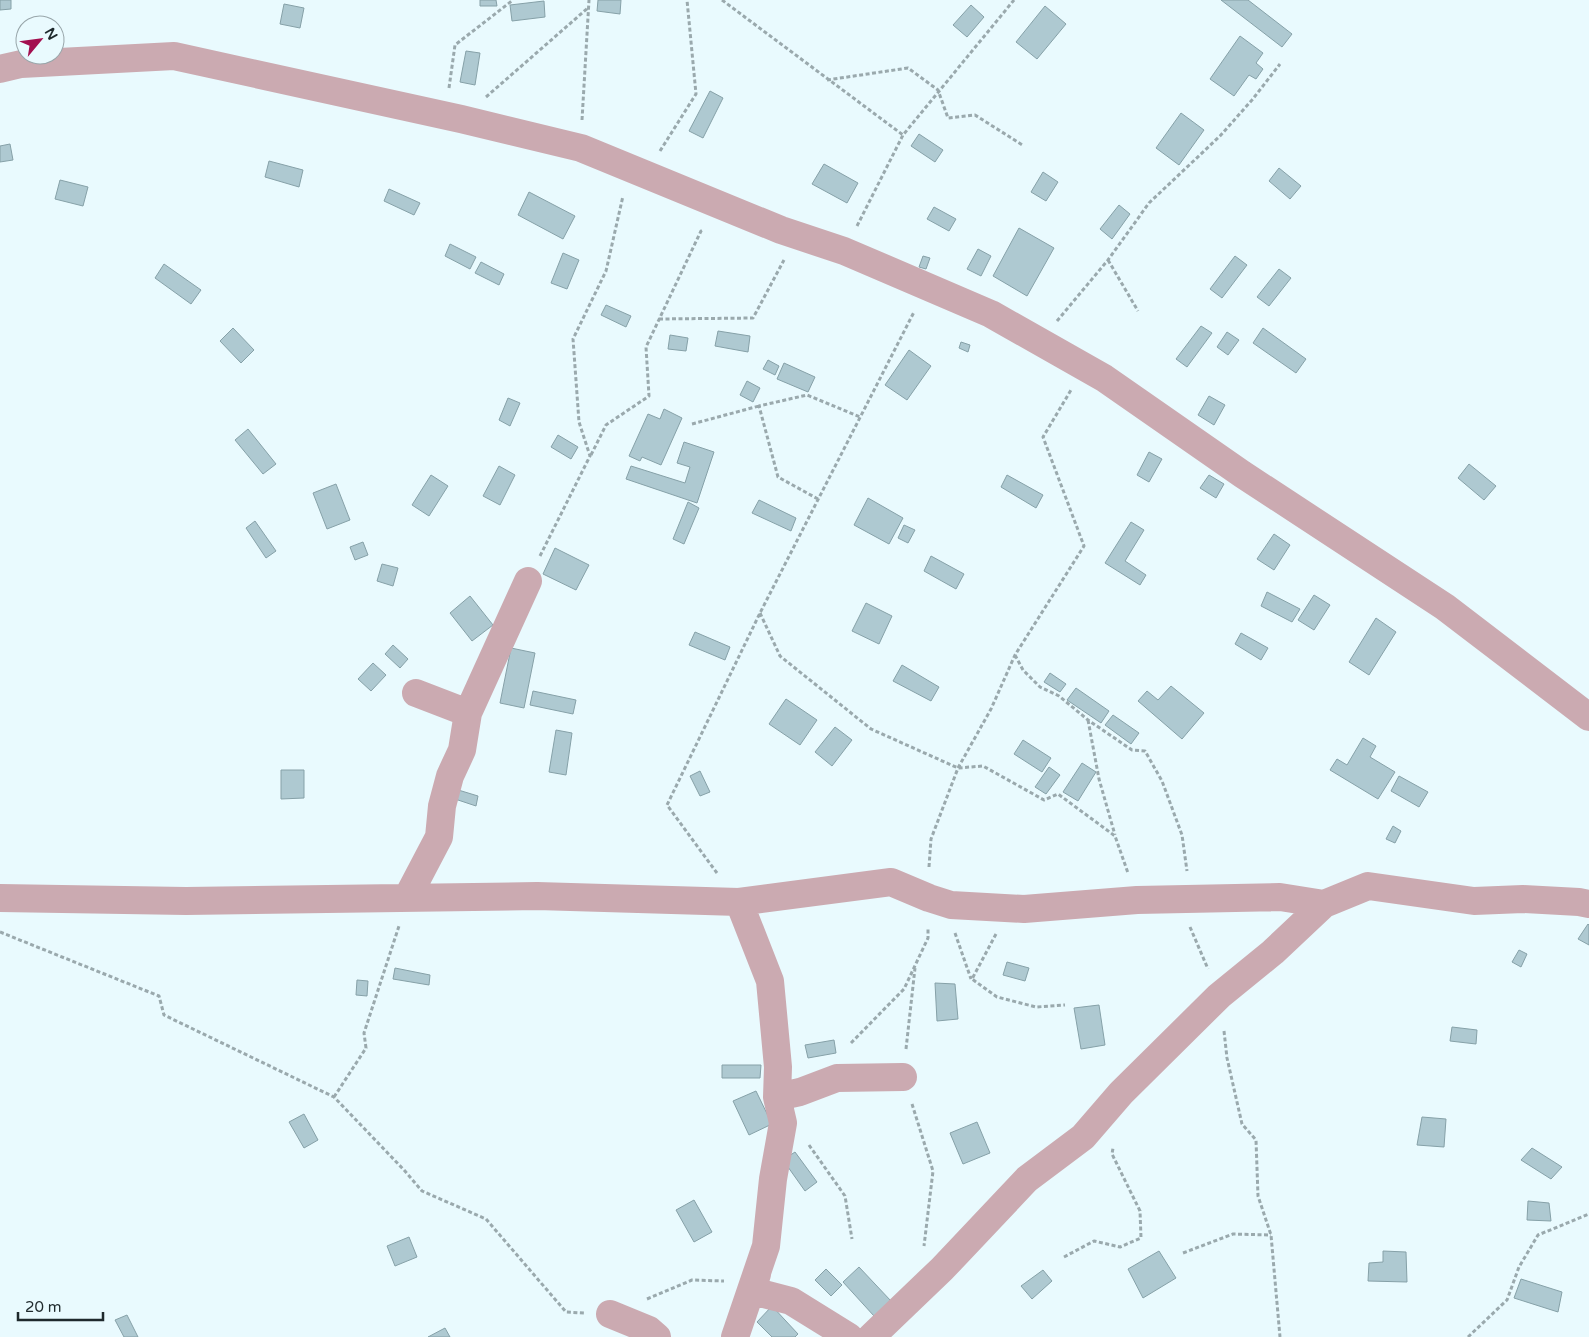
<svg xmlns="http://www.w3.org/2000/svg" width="1589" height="1337" viewBox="0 0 1589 1337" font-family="'Varela Round',sans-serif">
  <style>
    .building { fill: #aec9d1; stroke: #86a1a8 }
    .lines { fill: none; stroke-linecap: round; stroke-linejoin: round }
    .path { stroke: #9aa9ad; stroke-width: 3; stroke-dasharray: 4 2.5; stroke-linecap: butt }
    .street { stroke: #cbaab1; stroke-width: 28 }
  </style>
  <rect width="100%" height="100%" fill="#e9fafe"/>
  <!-- building -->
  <path class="building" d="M0,0H11V9L0,10Z
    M480,0H496L497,6H480Z
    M598,0H621L620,14L597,11Z
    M1221,0H1248L1292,34L1282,47Z
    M544,1L545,17L512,21L510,5Z
    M284,4L304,8L300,28L280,24Z
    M971,5L984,17L967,37L953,25Z
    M1045,6L1066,24L1037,59L1016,42Z
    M1240,36L1263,53L1256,63L1263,69L1256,79L1249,75L1234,96L1210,79Z
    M466,51L480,53L475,85L460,82Z
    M710,91L723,98L703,138L689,131Z
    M1181,113L1204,130L1179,165L1156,148Z
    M919,134L943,150L935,162L911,146Z
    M10,144L13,160L0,162V146Z
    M269,161L303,170L299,187L265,177Z
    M824,164L858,183L847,203L812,184Z
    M1279,168L1301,186L1290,199L1269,181Z
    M1043,172L1058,182L1046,201L1031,192Z
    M60,180L88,187L83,206L55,199Z
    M389,189L420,203L414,215L384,201Z
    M529,192L575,216L563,239L518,215Z
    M1119,205L1130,214L1112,239L1100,229Z
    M934,207L956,219L949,231L927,219Z
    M1019,228L1054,248L1027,296L993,276Z
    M450,244L476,257L470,269L445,256Z
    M978,249L991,256L981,276L967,269Z
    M563,253L579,260L567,289L551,283Z
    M923,256L930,258L926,269L919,267Z
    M1235,256L1247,265L1222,298L1210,289Z
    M481,262L504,274L499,285L475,273Z
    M164,264L201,290L191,304L155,278Z
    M1279,269L1291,278L1269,306L1257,297Z
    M606,305L631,316L626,327L601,315Z
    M1201,326L1212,333L1187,367L1176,359Z
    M233,328L254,350L241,363L220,341Z
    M1263,328L1306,359L1296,373L1253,343Z
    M718,331L750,336L748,352L715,346Z
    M1227,332L1239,340L1228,355L1217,347Z
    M670,335L688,338L686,351L668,349Z
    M961,342L970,345L968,352L959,348Z
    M909,350L931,366L907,400L885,385Z
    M768,360L779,366L775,375L763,369Z
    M784,363L815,377L808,392L777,379Z
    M747,381L760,388L753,402L740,395Z
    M1209,396L1225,405L1214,425L1198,415Z
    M508,398L520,403L510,426L499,420Z
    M664,409L682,418L661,465L642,457L640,461L629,456L648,414L660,419Z
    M248,429L276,464L263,474L235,440Z
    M558,435L578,447L571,459L551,447Z
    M684,442L714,452L697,503L626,479L631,466L685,483L690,467L677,463Z
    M1149,452L1162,459L1149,482L1137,475Z
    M1469,464L1496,486L1484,500L1458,478Z
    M499,466L515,475L500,505L483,496Z
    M431,475L448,486L429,516L412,505Z
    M1007,475L1043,495L1036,508L1001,487Z
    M1209,475L1224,484L1216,498L1200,488Z
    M336,484L350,520L327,529L313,493Z
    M868,498L903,518L889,544L854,525Z
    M759,500L796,518L791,531L752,513Z
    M688,502L699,508L684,544L673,539Z
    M255,521L276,551L266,558L246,528Z
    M1131,522L1144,530L1125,561L1146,575L1140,585L1105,563Z
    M904,525L915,530L908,543L898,538Z
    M1274,534L1290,545L1274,570L1257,559Z
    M363,542L368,555L355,560L350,547Z
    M555,548L589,565L576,590L543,574Z
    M931,556L964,574L956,589L924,571Z
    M382,564L398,568L393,586L377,581Z
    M1267,592L1300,609L1292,622L1261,606Z
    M1314,595L1330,605L1314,630L1298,620Z
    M470,596L493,625L472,641L450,613Z
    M866,603L892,616L879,644L852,631Z
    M1376,618L1396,632L1369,675L1349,662Z
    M695,632L730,647L725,660L689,645Z
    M1241,633L1268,648L1261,660L1235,644Z
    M393,645L408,659L400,668L385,654Z
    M511,648L535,653L524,708L500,703Z
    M373,663L386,675L371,691L358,679Z
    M902,665L939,687L931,701L893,681Z
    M1050,673L1066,684L1060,692L1044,682Z
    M1171,686L1204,713L1182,739L1138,701L1147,691L1158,700Z
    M1076,688L1109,711L1101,723L1067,700Z
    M533,691L576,700L573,714L530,705Z
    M786,699L817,720L800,745L769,724Z
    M1113,715L1139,733L1131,744L1105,725Z
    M835,727L852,740L832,766L815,752Z
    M556,730L572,733L566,775L549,772Z
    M1363,738L1376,746L1370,757L1395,772L1378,799L1330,770L1337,759L1347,765Z
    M1023,740L1051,758L1042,772L1014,754Z
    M1082,763L1096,772L1078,801L1063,792Z
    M1049,767L1060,775L1046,794L1035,787Z
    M281,770H304V798L281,799Z
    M700,771L710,792L700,796L690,776Z
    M1399,776L1428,792L1419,807L1391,791Z
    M455,789L478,796L476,806L452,798Z
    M1393,826L1401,831L1395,843L1386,839Z
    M1588,924L1589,925V945L1578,939Z
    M1519,950L1527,954L1521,967L1512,962Z
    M1007,962L1029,968L1025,981L1003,975Z
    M395,968L430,975L429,985L393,979Z
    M357,980L368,981L367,996L356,995Z
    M935,983L955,984L958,1019L937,1021Z
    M1099,1005L1105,1045L1081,1049L1074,1008Z
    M1452,1027L1477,1030L1476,1044L1450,1041Z
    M834,1040L836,1053L808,1058L805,1045Z
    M722,1065H761L760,1078H722Z
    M756,1091L772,1124L749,1135L733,1101Z
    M304,1114L318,1140L304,1148L289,1122Z
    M1422,1117L1446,1119L1444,1147L1417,1145Z
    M977,1122L990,1153L963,1164L950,1133Z
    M1532,1148L1562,1167L1551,1179L1521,1160Z
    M795,1152L817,1182L805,1191L783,1160Z
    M694,1200L712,1232L694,1242L676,1210Z
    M1528,1201L1549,1203L1551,1221L1527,1220Z
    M409,1237L417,1257L395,1266L387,1246Z
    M1159,1251L1176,1278L1143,1298L1128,1269Z
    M1383,1251L1406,1252L1407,1282L1368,1281L1369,1263L1383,1262Z
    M859,1267L891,1301L874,1316L843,1282Z
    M826,1269L842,1285L831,1296L815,1280Z
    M1043,1270L1052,1281L1032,1299L1021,1286Z
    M1521,1279L1562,1292L1558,1312L1514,1298Z
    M772,1306L798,1334L795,1337H772L757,1322Z
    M127,1315L138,1337H124L115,1320Z
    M445,1328L450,1337H428Z"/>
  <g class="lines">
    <!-- path -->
    <path class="path" d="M722,0L903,135
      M827,80L908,68L938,90L948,118L975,115L1024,146
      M449,88L455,45L513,0
      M486,97L589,7
      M582,120L589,0
      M660,151L696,94L687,0
      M857,226L903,135L1014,0
      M1108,260L1138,311
      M659,319L753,318L784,260
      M1057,321L1108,260L1149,203L1220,136L1252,100L1280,64
      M692,424L759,406
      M591,455L606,425L649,396L646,347L701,231L703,230
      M818,499L778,477L759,406L807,395L860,417
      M540,556L590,456L579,422L573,339L606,271L623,196
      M760,613L780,656L871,729L958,768L983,766L1044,800L1058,794L1115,836L1128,873
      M1015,655L1023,670L1040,687L1059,696L1088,720L1132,750L1145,751L1162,781L1182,835L1187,871
      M1088,720L1099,779L1115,835
      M929,867L931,839L958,768L991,709L1015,655L1084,546L1043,437L1071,390
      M717,873L667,805L760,613L914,312
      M1190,927L1208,969
      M0,932L159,996L164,1015L334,1097L404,1170L422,1191L486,1219L566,1312L584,1313
      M955,933L971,979
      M996,934L972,979L997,997L1036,1007L1065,1005
      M1224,1031L1227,1058L1242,1124L1256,1140L1258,1196L1271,1235L1280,1337
      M851,1043L904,989L928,938V928
      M906,1049L915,968
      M334,1097L366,1048L364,1033L399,926
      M912,1104L933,1171L924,1246
      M809,1145L845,1196L852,1239
      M1183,1253L1233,1234L1271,1235
      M1064,1257L1094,1241L1120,1247L1141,1238L1140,1211L1112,1154L1113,1148
      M647,1299L692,1280L724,1281
      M1468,1337L1507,1300L1519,1267L1538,1235L1589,1214"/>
    <!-- street -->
    <path class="street" d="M0,69L21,64L174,56L461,119L581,148L781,230L844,251L991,314L1104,378L1242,474L1445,607L1589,717
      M416,693L468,713
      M0,898L186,901L537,896L739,902L891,882L929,898L951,905L1024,909L1137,900L1280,897L1324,904L1368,886L1474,901L1523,899L1579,902L1589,904
      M407,898L439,837L442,806L450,776L462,750L468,713L528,581
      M777,1097L800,1092L837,1078L903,1077
      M757,1274L752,1291L791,1301L849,1337
      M610,1314L649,1330L657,1337
      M735,1337L766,1246L773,1179L783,1123L777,1097L778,1067L770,981L739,902
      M871,1337L942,1269L1027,1179L1083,1137L1121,1093L1219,996L1273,952L1324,904"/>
  </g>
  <!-- north arrow -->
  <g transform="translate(40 40) rotate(61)"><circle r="24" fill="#e9fafe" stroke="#98a6aa"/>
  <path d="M0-4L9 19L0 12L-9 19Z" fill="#a30f4f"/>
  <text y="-8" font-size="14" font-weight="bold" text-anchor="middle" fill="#1e292c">N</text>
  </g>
  <!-- scale -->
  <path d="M18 1312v8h85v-8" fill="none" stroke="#1e292c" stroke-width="2.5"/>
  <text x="25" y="1312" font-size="15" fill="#1e292c" stroke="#e9fafe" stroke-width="4" paint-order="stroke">20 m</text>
</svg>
